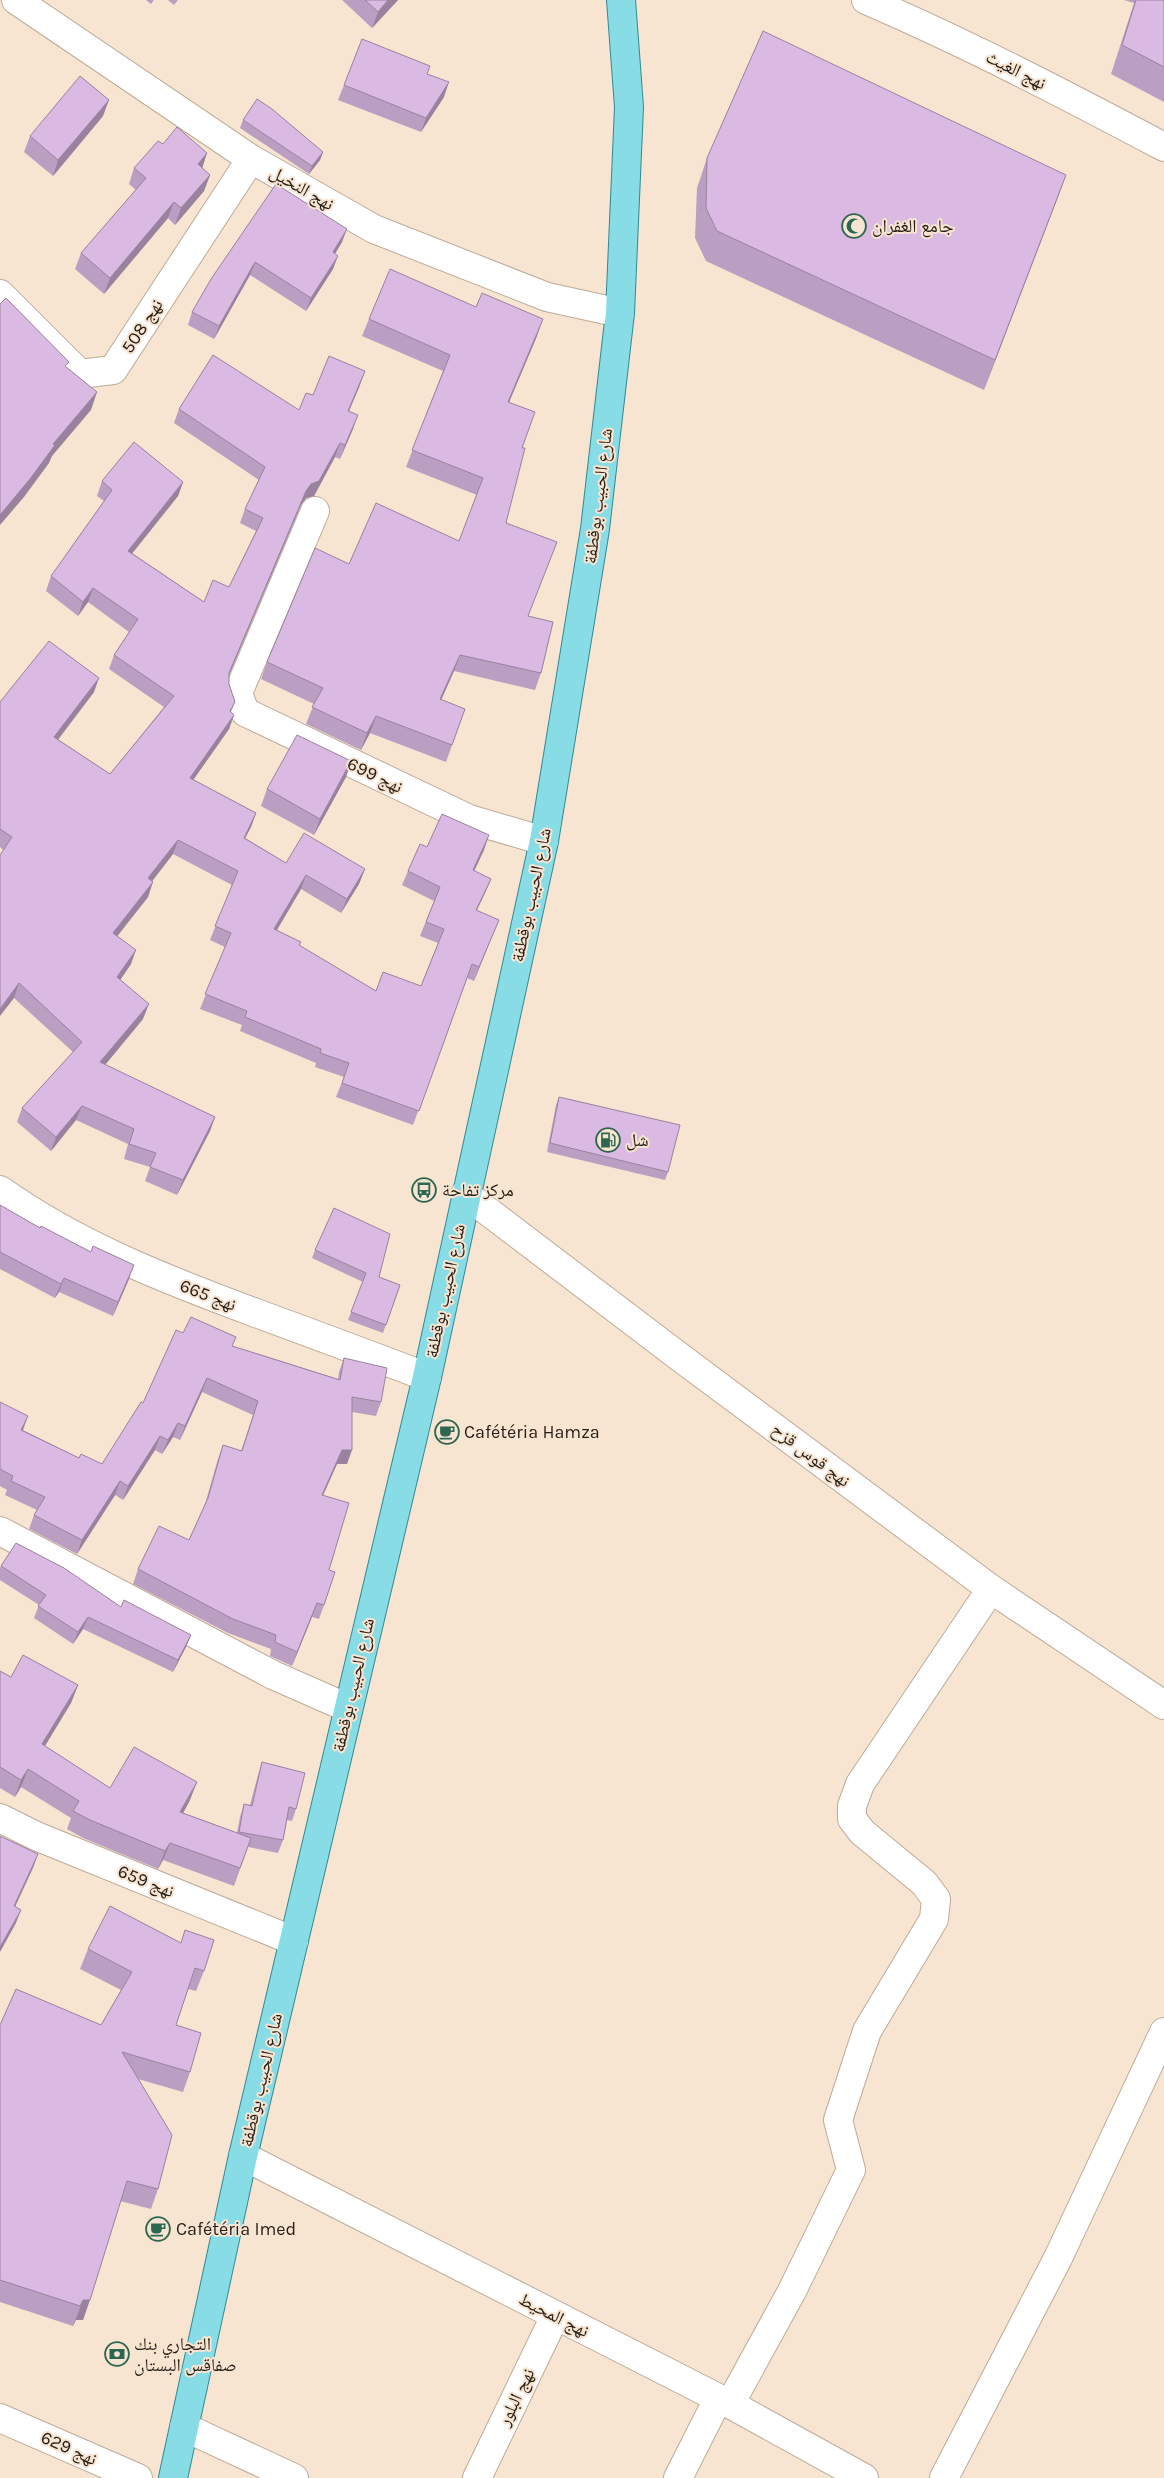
<svg xmlns="http://www.w3.org/2000/svg" width="1164" height="2478" viewBox="0 0 1164 2478" font-family="Karla,'Noto Naskh Arabic',sans-serif">
  <style>
    .lines { fill: none; stroke-linecap: round; stroke-linejoin: round }
    .street-casing { stroke: #bcab98; stroke-width: 30 }
    .primary-casing { stroke: #318a93; stroke-width: 30 }
    .street { stroke: #fff; stroke-width: 28 }
    .primary { stroke: #88dce6; stroke-width: 28 }
    .wall { fill: #bb9fc2 }
    .shaded-wall { fill: #99829e }
    .building { fill: #dab9e2; stroke: #99829e }
    .labels { text-anchor: middle; stroke-width: 4; stroke-linejoin: round; paint-order: stroke }
    .street-label { font-size: 18px; fill: #251e17; stroke: #f7e4d1 }
    .poi-label { font-size: 18px; fill: #251e17; stroke: #f7e4d1; text-anchor: start }
  </style>
  <rect width="100%" height="100%" fill="#f7e4d1"/>
  <g class="lines">
    <!-- street casing -->
    <g class="street-casing">
      <path id="street" d="M16,0L251,159L374,229L547,297L620,313
        M866,0C968,44 1066,95 1164,147
        M0,294L80,374L113,370L251,159
        M315,511L238,693L245,712L469,819L544,841
        M0,1190C77,1245 167,1280 256,1313C313,1334 370,1355 427,1377
        M465,1194L681,1358L991,1589L1164,1705
        M0,1531L273,1675L348,1708
        M0,1818L36,1836L294,1941
        M243,2156L730,2404L864,2478
        M730,2404L792,2291L851,2170L838,2120L867,2031L934,1919L936,1899L924,1883L862,1832L852,1819V1806L860,1784L991,1589
        M0,2418L138,2478
        M184,2427L294,2478
        M477,2478L555,2316
        M678,2478L718,2399
        M944,2478L1058,2258L1164,2032"/>
    </g>
    <!-- primary casing -->
    <g class="primary-casing">
      <path id="primary" d="M173,2478L243,2156L427,1377L544,841L595,529L620,313L629,107L621,0"/>
    </g>
    <!-- street -->
    <use href="#street" class="street"/>
    <!-- primary -->
    <use href="#primary" class="primary"/>
  </g>
  <!-- wall -->
  <path class="wall" d="M146,0H154L151,4Z
    M168,0H178L174,5Z
    M342,0H398L372,28Z
    M1124,0H1164V102L1111,74L1134,3Z
    M344,85L444,97L421,132L338,100Z
    M103,116L53,176L24,152L30,136Z
    M243,120L323,152L320,160L309,174L240,128Z
    M707,158L1066,175L984,390L706,261L695,238L697,188Z
    M134,168H202L210,175L204,191L175,225L168,218L104,294L75,269L81,253L136,190L129,184Z
    M276,184L342,242L335,254L333,269L306,311L250,275L214,339L188,325L192,312Z
    M369,319L537,336L509,402L522,448L506,523L529,616L541,673L535,690L454,671L441,700L465,709L446,762L370,733L361,750L306,724L314,704L261,679L267,662L349,564L459,541L477,495L406,467L443,371L362,336Z
    M360,385L349,411L353,429L340,459L335,457L314,496L306,498L301,505L229,675V684L235,702L231,712L234,715L229,729L193,780L256,813L251,827L245,838L286,863L365,869L359,884L341,913L301,889L277,930L299,946L376,991L421,986L438,943L420,936L434,901L402,885L408,871L427,847L484,850L474,871L491,879L485,893L477,910L493,934L474,981L467,978L413,1125L336,1097L344,1077L315,1067L316,1063L240,1031L242,1025L200,1009L225,947L210,940L232,885L173,854L152,881L148,897L117,936L131,964L120,980L143,1019L105,1065L215,1117L210,1131L177,1195L145,1181L150,1167L124,1159L128,1144L76,1120L51,1151L17,1122L22,1108L73,1052L14,998L3,850L0,847V702L94,692L58,740L110,774L164,707L109,669L114,655L129,632L88,602L78,616L46,591L51,576L104,501L97,496L102,481L183,482L178,496L132,553L204,602L229,587L256,531L240,523L245,509L259,480L174,423L179,409L299,410L313,395Z
    M351,761L346,777L314,835L261,806L267,789Z
    M559,1097L668,1172L665,1180L547,1152L556,1105Z
    M0,1205L129,1279L113,1316L59,1292L55,1298L0,1269Z
    M315,1250L379,1277L400,1285L383,1333L348,1320L363,1282L312,1258Z
    M183,1333L233,1346L338,1379L339,1372L344,1358L381,1402L376,1416L352,1412L347,1464H337L323,1495L329,1570L324,1605L319,1619L312,1617L292,1666L270,1656L271,1649L228,1633L133,1584L138,1569L189,1540L205,1504L218,1459L223,1445L241,1451L253,1415L202,1392L180,1440L173,1437L162,1454L155,1450L123,1500L115,1495L77,1554L29,1529L34,1515L37,1510L5,1495L7,1490L0,1486V1402L23,1430L79,1458L102,1464L143,1403Z
    M1,1566L121,1607L191,1635L186,1647L173,1672L83,1629L73,1644L34,1618L39,1605L0,1580V1568Z
    M0,1671L11,1677L78,1685L71,1703L45,1746L110,1788L190,1800L183,1813L237,1833L240,1817L244,1804L250,1805L258,1775L262,1762L296,1809L292,1821L287,1820L283,1840L278,1853L248,1847L234,1886L163,1860L158,1869L83,1838L67,1829L71,1818L21,1787L15,1797L0,1788Z
    M185,1930L204,1971L196,1991L188,1989L176,2025L190,2072L183,2092L138,2079L158,2189L151,2209L120,2201L83,2320H76L73,2326L0,2302V2025H101L121,1990L80,1969L88,1949L181,1943Z"/>
  <!-- shaded-wall -->
  <path class="shaded-wall" d="M388,0H398L372,28L378,12Z
    M449,82L444,97L421,132L426,118Z
    M109,100L103,116L53,176L58,160Z
    M323,152L320,160L309,174L312,166Z
    M207,153L202,169L198,164Z
    M210,175L204,191L175,225L181,208Z
    M1066,175L1055,205L984,390L995,360Z
    M174,202L168,218L104,294L110,278Z
    M347,229L342,242L328,265L333,252Z
    M338,256L333,269L306,311L311,298Z
    M255,262L250,275L214,339L219,326Z
    M543,319L537,336L502,419L508,402Z
    M365,371L360,385L343,425L348,411Z
    M97,392L91,410L52,456L49,463L24,497L0,525V515L53,444Z
    M358,415L353,429L340,459L345,445Z
    M340,443L335,457L314,496L306,498L301,505L224,687L229,673L306,491Z
    M183,482L178,496L123,565L128,551Z
    M93,588L88,602L78,616L83,602Z
    M460,655L454,671L434,716L440,699Z
    M99,678L94,692L49,751L54,737Z
    M234,715L229,729L184,793L190,778Z
    M376,716L370,733L361,750L367,733Z
    M351,761L346,777L314,835L320,819Z
    M256,813L251,827L238,852L244,838Z
    M489,835L484,850L468,884L473,870Z
    M178,840L173,854L143,893L148,878Z
    M365,869L359,884L341,913L347,899Z
    M306,875L301,889L269,943L274,929Z
    M491,879L485,893L470,924L476,910Z
    M153,882L148,897L108,948L113,933Z
    M499,920L493,934L474,981L479,967Z
    M136,950L131,964L112,992L117,977Z
    M19,983L14,998L0,1016V1009Z
    M149,1004L143,1019L95,1077L100,1062Z
    M82,1106L76,1120L51,1151L56,1137Z
    M215,1117L210,1131L177,1195L183,1180Z
    M134,1265L129,1279L113,1316L118,1302Z
    M64,1278L59,1292L55,1298L61,1284Z
    M207,1378L202,1392L180,1440L185,1426Z
    M28,1416L23,1430H21Z
    M178,1423L173,1437L162,1454L168,1440Z
    M160,1436L155,1450L123,1500L128,1486Z
    M342,1450H352L347,1464H337L317,1509L322,1495Z
    M120,1481L115,1495L77,1554L82,1540Z
    M317,1603L312,1617L292,1666L297,1652Z
    M88,1617L83,1629L73,1644L78,1632Z
    M191,1635L186,1647L173,1672L178,1660Z
    M78,1685L71,1703L35,1762L42,1744Z
    M28,1769L21,1787L15,1797L21,1780Z
    M197,1782L190,1800L174,1830L180,1812Z
    M170,1843L163,1860L158,1869L165,1851Z
    M38,1854L33,1868L9,1920L14,1906Z
    M21,1910L16,1923L0,1952V1947Z
    M83,2300H90L83,2320H76L73,2326Z"/>
  <!-- building -->
  <path class="building" d="M365,0H388L378,12Z
    M1136,0H1164V67L1122,45Z
    M763,31L1066,175L995,360L717,231L706,208L707,158Z
    M362,39L430,66L427,74L449,82L426,118L344,85Z
    M80,76L109,100L58,160L30,136Z
    M257,99L272,109L323,152L312,166L243,120Z
    M177,127L207,153L198,164L210,175L181,208L174,202L110,278L81,253L146,178L134,168L158,141L163,144Z
    M276,184L347,229L333,252L338,256L311,298L255,262L219,326L192,312L211,279Z
    M390,269L476,307L482,293L543,319L508,402L535,412L522,448H525L506,523L557,542L528,616L553,622L541,673L460,655L440,699L465,709L452,745L376,716L367,733L312,707L323,688L267,662L315,548L349,564L376,503L459,541L483,478L412,450L450,355L369,319Z
    M6,298L69,362L65,366L97,392L53,444L55,445L30,479L0,515V304Z
    M213,355L299,410L306,393L313,395L329,356L365,371L348,411L358,415L345,445L340,443L319,481L311,484L306,491L229,673V684L235,702L230,711L234,715L190,778L256,813L244,838L286,863L304,833L365,869L347,899L306,875L274,929L301,942L299,945L376,991L383,972L421,986L444,929L426,922L440,887L408,871L420,844L427,847L442,814L489,835L473,870L491,879L476,910L499,920L479,967L472,964L419,1111L342,1083L349,1063L320,1053L321,1049L245,1017L247,1011L205,994L231,933L215,926L238,871L178,840L148,878L153,882L113,933L136,950L117,977L149,1004L100,1062L215,1117L183,1180L150,1167L156,1153L129,1144L134,1129L82,1106L56,1137L22,1108L82,1042L19,983L0,1009V855L12,837L0,829V702L49,641L99,678L54,737L110,774L174,696L114,655L138,619L93,588L83,602L51,576L112,490L102,481L134,442L183,482L128,551L204,602L213,580L229,587L263,518L245,509L265,467L179,409Z
    M297,735L351,761L320,819L267,789Z
    M559,1097L680,1125L668,1172L550,1143Z
    M0,1205L40,1228L41,1226L91,1252L93,1246L134,1265L118,1302L64,1278L61,1284L0,1252Z
    M334,1208L390,1234L379,1277L400,1285L386,1325L351,1312L366,1273L315,1250Z
    M191,1317L236,1337L232,1346L340,1380L344,1358L387,1368L381,1402L352,1397V1450H342L322,1495L349,1503L329,1570L335,1572L324,1605L317,1603L297,1652L275,1642L276,1635L233,1619L138,1569L159,1526L189,1540L208,1498L223,1445L242,1451L258,1401L207,1378L185,1426L178,1423L168,1440L160,1436L128,1486L120,1481L82,1540L34,1515L45,1497L11,1481L13,1476L0,1469V1402L28,1416L21,1430L79,1458L81,1454L102,1464L141,1402L143,1403L176,1330L183,1333Z
    M16,1543L64,1568L121,1607L124,1600L191,1635L178,1660L88,1617L78,1632L38,1606L46,1595L1,1566Z
    M23,1655L78,1685L42,1744L110,1788L134,1747L197,1782L180,1812L251,1838L240,1868L170,1843L165,1851L90,1820L73,1811L79,1801L28,1769L21,1780L0,1767V1671L11,1677Z
    M262,1762L305,1773L296,1809L289,1807L283,1840L239,1832L244,1804L252,1806Z
    M0,1836L38,1854L14,1906L21,1910L0,1947Z
    M110,1906L181,1943L185,1930L214,1940L204,1971L195,1968L176,2025L201,2033L190,2072L122,2052L172,2135L158,2189L127,2181L90,2300H83L80,2306L0,2280V2025L16,1989L101,2025L132,1972L88,1949Z"/>
  <!-- icons -->
  <defs>
    <g id="mosque-ring" transform="scale(1.25)"><circle r="9.5" fill="#f7e4d1" stroke="#2d6751" stroke-width="1.5"/><path d="M3.5-4.9A6 6 0 1 0 3.5 4.9A5 5 0 1 1 3.5-4.9Z" fill="#2d6751"/></g>
    <g id="fuel-ring" transform="scale(1.25)"><circle r="9.5" fill="#f7e4d1" stroke="#2d6751" stroke-width="1.5"/><path d="M-5.5-6h7V0h2V4h1.3V-2.5L3-4.5l.8-.8L6-3V5H2.5V1h-1V6h-7ZM-4.2-4.7v3.2H.2V-4.7Z" fill="#2d6751"/></g>
    <g id="bus-ring" transform="scale(1.25)"><circle r="9.5" fill="#f7e4d1" stroke="#2d6751" stroke-width="1.5"/><path d="M-5-6H5V4H4V6H2V4H-2V6H-4V4H-5ZM-3.5-4V0h7V-4ZM-3.5 1.2v1.5H-2V1.2ZM2 1.2v1.5H3.5V1.2Z" fill="#2d6751"/></g>
    <g id="cafe-ring" transform="scale(1.25)"><circle r="9.5" fill="#f7e4d1" stroke="#2d6751" stroke-width="1.5"/><path d="M-5.5-4.5H6V0H3Q3 3.5 0 3.5H-2.5Q-5.5 3.5-5.5 0ZM3-3.2v2h1.7v-2ZM-6 4.5H4V6H-6Z" fill="#2d6751"/></g>
    <g id="bank-ring" transform="scale(1.25)"><circle r="9.5" fill="#f7e4d1" stroke="#2d6751" stroke-width="1.5"/><path d="M-6-4H6V4H-6ZM0-2.3a2.3 2.3 0 1 0 0 4.6a2.3 2.3 0 1 0 0-4.6Z" fill="#2d6751"/></g>
  </defs>
  <g fill-rule="evenodd">
    <use href="#mosque-ring" x="854" y="226"/>
    <use href="#fuel-ring" x="608" y="1140"/>
    <use href="#bus-ring" x="424" y="1190"/>
    <use href="#cafe-ring" x="447" y="1432"/>
    <use href="#cafe-ring" x="158" y="2229"/>
    <use href="#bank-ring" x="117" y="2354"/>
  </g>
  <g class="labels">
    <!-- street labels -->
    <g class="street-label">
      <text transform="translate(1016 70) rotate(27)" y="6">نهج الغيث</text>
      <text transform="translate(302 188) rotate(30)" y="6">نهج النخيل</text>
      <text transform="translate(142 326) rotate(-57)" y="6">نهج 508</text>
      <text transform="translate(598 496) rotate(-83)" y="6">شارع الحبيب بوقطفة</text>
      <text transform="translate(375 775) rotate(26)" y="6">نهج 699</text>
      <text transform="translate(531 895) rotate(-78)" y="6">شارع الحبيب بوقطفة</text>
      <text transform="translate(445 1291) rotate(-78)" y="6">شارع الحبيب بوقطفة</text>
      <text transform="translate(208 1295) rotate(21)" y="6">نهج 665</text>
      <text transform="translate(811 1455) rotate(37)" y="6">نهج قوس قزح</text>
      <text transform="translate(353 1685) rotate(-77)" y="6">شارع الحبيب بوقطفة</text>
      <text transform="translate(146 1881) rotate(22)" y="6">نهج 659</text>
      <text transform="translate(261 2080) rotate(-77)" y="6">شارع الحبيب بوقطفة</text>
      <text transform="translate(554 2315) rotate(27)" y="6">نهج المحيط</text>
      <text transform="translate(516 2397) rotate(-64)" y="6">نهج البلور</text>
      <text transform="translate(69 2448) rotate(24)" y="6">نهج 629</text>
    </g>
    <!-- poi labels -->
    <g class="poi-label">
      <text x="872" y="232">جامع الغفران</text>
      <text x="626" y="1146">شل</text>
      <text x="442" y="1196">مركز تفاحة</text>
      <text x="464" y="1438">Cafétéria Hamza</text>
      <text x="176" y="2235">Cafétéria Imed</text>
      <text x="134" y="2350">التجاري بنك<tspan x="134" dy="21">صفاقس البستان</tspan></text>
    </g>
  </g>
</svg>
